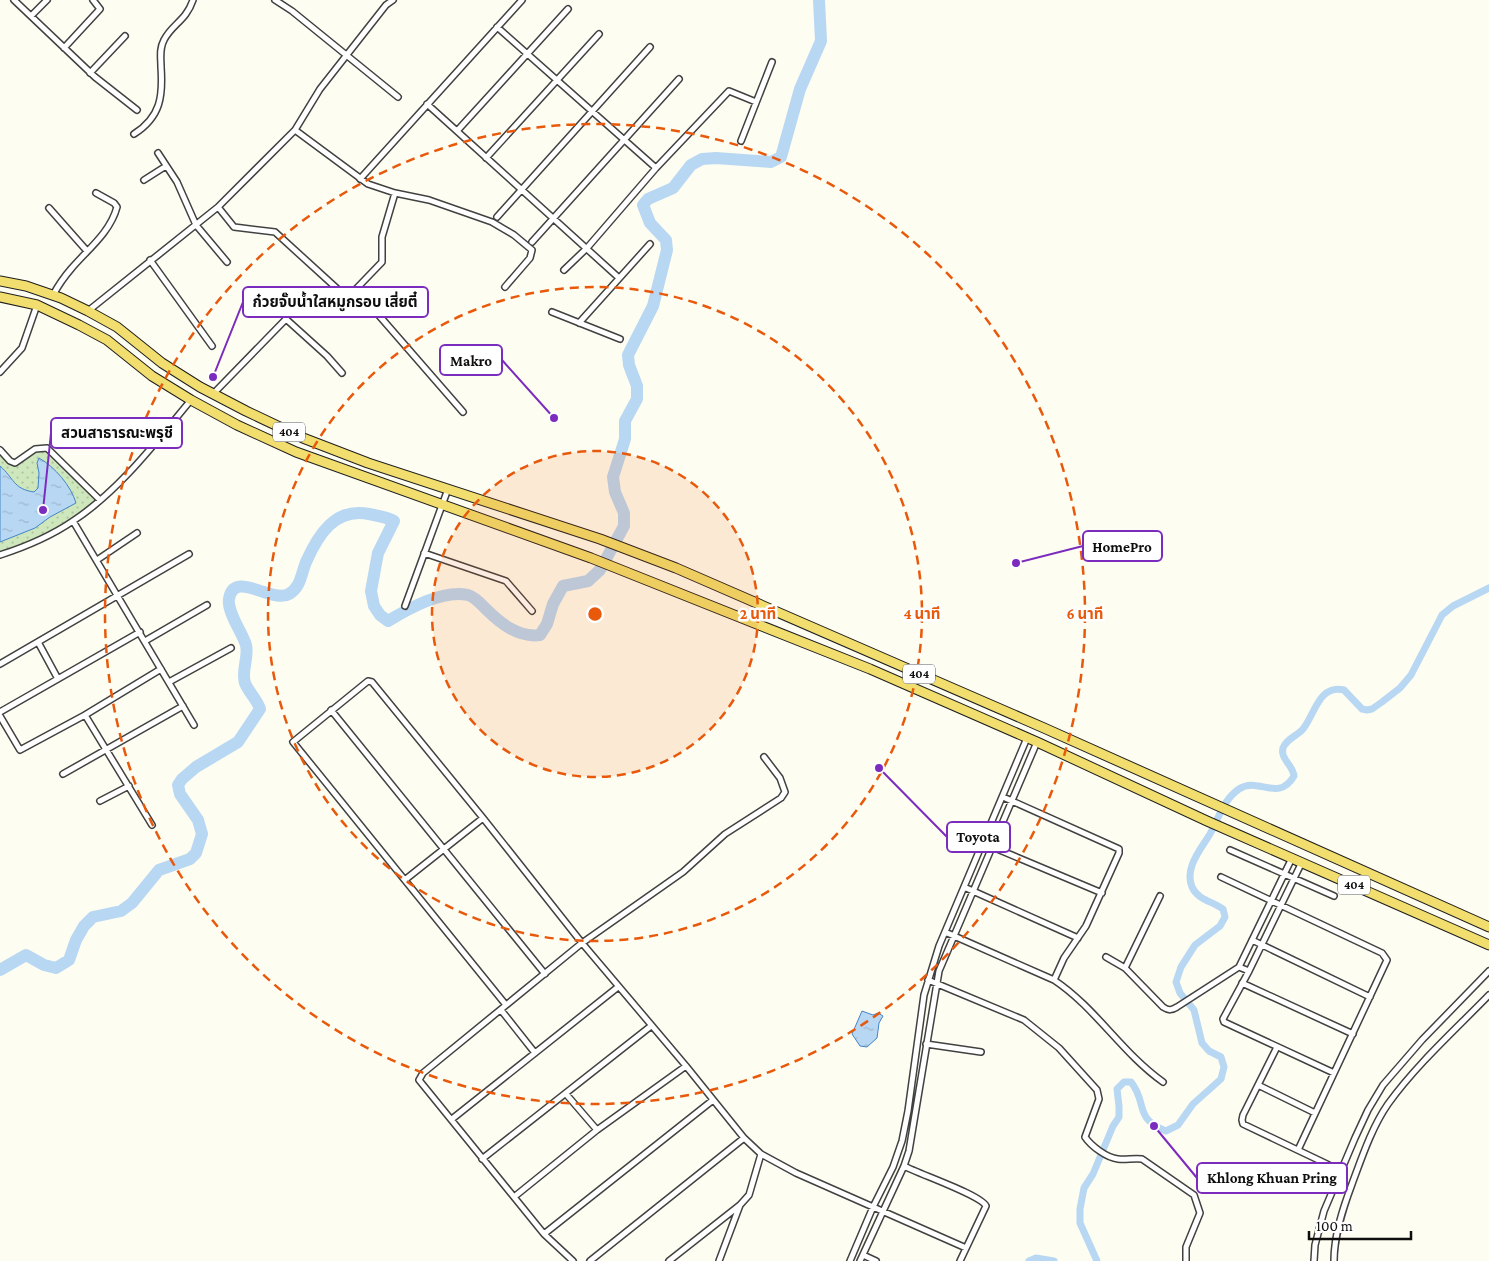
<svg xmlns="http://www.w3.org/2000/svg" width="1489" height="1261" viewBox="0 0 1489 1261" font-family="'Crimson Pro','Noto Sans Thai',serif">
  <style>
    .park { fill: url(#park-dots) }
    .water { fill: url(#water-ripples); stroke: #4385c6 }
    .lines { fill: none; stroke-linecap: round; stroke-linejoin: round }
    .canal { stroke: #b8d7f3; stroke-width: 7 }
    .river { stroke: #b8d7f3; stroke-width: 12 }
    .street-casing { stroke: #414141; stroke-width: 8 }
    .primary-casing { stroke: #1f1f1f; stroke-width: 11 }
    .street { stroke: #fff; stroke-width: 5 }
    .primary { stroke: #f1de6e; stroke-width: 9 }
    .ring { fill: none; stroke: #e8590c; stroke-width: 2.5; stroke-dasharray: 9 6 }
    .labels { text-anchor: middle; stroke-width: 5; stroke-linejoin: round; paint-order: stroke }
    .shield { fill: #fff; stroke: #565656; stroke-width: 1 }
    .shield-label { font-size: 12px; font-weight: bold; fill: #0e0e0e }
    .centre { fill: #e8590c; stroke: #fff; stroke-width: 2.5 }
    .ring-label { font-size: 15px; text-anchor: middle; font-weight: bold; fill: #e8590c; stroke: #fff; stroke-width: 5; stroke-linejoin: round; paint-order: stroke }
    .leader { fill: none; stroke: #7b2cbf; stroke-width: 2 }
    .callout-dot { fill: #7b2cbf; stroke: #fff; stroke-width: 2 }
    .callout { fill: #fff; stroke: #7b2cbf; stroke-width: 2 }
    .callout-label { font-size: 15px; text-anchor: middle; font-weight: bold; fill: #0e0e0e }
  </style>
  <defs>
    <pattern id="park-dots" width="8" height="8" patternUnits="userSpaceOnUse" patternTransform="scale(1.25)"><rect width="8" height="8" fill="#cee7bc"/><path d="M2 2h.1M6 6h.1" fill="none" stroke="#b0c5a0" stroke-width="1.8" stroke-linecap="round"/></pattern>
    <pattern id="water-ripples" width="26" height="14" patternUnits="userSpaceOnUse" patternTransform="scale(1.25)"><rect width="26" height="14" fill="#b8d7f3"/><path d="M2 4q2-2 4 0t4 0M15 11q2-2 4 0t4 0" fill="none" stroke="#9db7cf"/></pattern>
  </defs>
  <rect width="100%" height="100%" fill="#fefdf1"/>
  <!-- park -->
  <path class="park" d="M47,448L100,500L73,521L0,555V450L15,463L35,449Z"/>
  <!-- water -->
  <path class="water" d="M39,458C55,467 71,486 76,503L50,517L35,528L0,542V466C14,478 13,489 34,492L38,488L39,473L37,463Z
    M862,1011L873,1015L878,1013L883,1016L879,1023L877,1038L867,1047L860,1046L852,1034Z"/>
  <g class="lines">
    <!-- canal -->
    <path class="canal" d="M1029,1261L1036,1258L1054,1261
      M1097,1261L1080,1223V1209L1084,1188L1093,1174L1113,1126L1119,1117V1106L1117,1089L1124,1082H1131C1148,1103 1133,1118 1166,1131L1178,1125L1193,1104L1221,1079L1224,1067L1221,1057L1209,1051L1202,1043L1194,1010L1180,993L1176,982L1181,967L1195,945L1220,926L1225,917L1223,909C1212,901 1198,900 1192,887C1184,868 1201,849 1210,834C1219,818 1223,800 1239,789C1258,776 1278,803 1294,776C1293,765 1280,759 1283,748C1286,739 1297,736 1303,729C1315,714 1319,684 1344,690L1362,709L1367,710L1372,709L1382,702L1400,688L1411,675L1442,615L1453,606L1489,588"/>
    <!-- river -->
    <path class="river" d="M0,970L26,955L44,965L56,968L69,960L76,940L84,926L93,917L121,911L132,903L159,870L190,859L196,853L202,834L198,820L180,794L178,785L182,779L196,767L238,742L260,709C257,699 249,693 245,683C241,671 249,657 246,645C242,632 227,612 229,599C234,569 272,604 289,594C301,587 301,574 306,562C318,535 335,507 369,514C378,516 387,517 394,521L378,553L371,591L374,606L380,615L388,621C408,609 443,589 468,595C475,597 481,604 486,609C501,624 519,638 540,635L547,624L553,604L563,586L588,581L600,570L624,526V513L615,492L613,477L625,439V421L637,399V386L629,365L628,355L653,306L667,250L666,240L650,223L643,205L648,199L673,188L691,165L702,159L716,158L771,162L781,157L800,89L821,41L819,0"/>
    <!-- street casing -->
    <g class="street-casing">
      <path id="street" d="M14,0L95,77L137,110
        M275,0L292,11L398,97
        M31,16L47,0
        M497,27L656,168
        M64,48L100,9L93,0
        M90,73L125,36
        M427,104L619,278
        M295,130L368,184L395,193L429,200L492,222L514,235L532,250L530,258L505,287
        M457,131L568,9
        M134,134C161,117 163,96 161,67C161,58 159,49 164,40C172,24 186,21 193,0
        M741,141L772,62
        M158,153L177,182L196,225L227,262
        M486,158L599,34
        M360,179L522,0
        M144,180L166,166
        M218,207L234,227L275,232L343,294L356,289L382,262V237L395,193
        M49,208L87,251
        M497,217L650,47
        M532,242L679,79
        M150,260L212,346
        M564,270L587,248L656,168L729,91L756,102
        M356,289L463,412
        M53,295C58,286 64,277 71,269C87,250 110,233 117,207L114,203L96,193
        M88,311L218,207L295,130L320,89L386,5L393,0
        M552,312L620,339
        M579,323L650,244
        M0,372L22,348L37,305
        M213,394L286,319L327,356L342,373
        M0,450L10,461L15,463L35,449L47,448L100,500
        M73,521L194,725
        M424,553L506,581L532,611
        M0,555C25,547 51,536 73,521C119,491 156,442 191,400
        M97,560L137,533
        M405,606L448,489
        M145,641L207,605
        M38,642L58,679
        M0,664L189,554
        M169,682L231,648
        M331,710L545,974
        M0,712L140,632
        M85,715L152,825
        M0,716L20,750L85,715L161,669
        M63,774L183,706
        M1003,797L1119,849V853L1086,926L1064,958L1054,980
        M100,801L129,786
        M983,843L1102,893
        M1230,850L1334,896
        M1292,858L1239,967L1249,971L1302,862
        M1221,877L1382,953L1387,960L1298,1150
        M406,879L483,818
        M964,887L1078,938
        M945,932L1054,980C1096,1008 1122,1053 1163,1082
        M1252,940L1370,997
        M1106,957L1125,968L1163,1007C1169,1011 1172,1010 1177,1007L1239,967
        M1125,968L1160,896
        M1249,971L1223,1019L1224,1022L1334,1073
        M928,980L1024,1020L1059,1048L1097,1090L1099,1099L1085,1137C1091,1146 1107,1158 1118,1159C1126,1160 1133,1158 1142,1159L1194,1195L1200,1213L1186,1247V1261
        M1242,983L1353,1034
        M506,1005L293,742L368,681L372,682L483,818L582,943L686,1066L744,1138L761,1154L796,1173L966,1248
        M501,1010L535,1053
        M926,1044L981,1052
        M1277,1047L1243,1115L1242,1120L1243,1124L1329,1165
        M1258,1085L1315,1113
        M566,1094L597,1130
        M452,1119L618,987
        M482,1159L651,1026
        M904,1166C919,1174 981,1195 986,1206L960,1261
        M514,1197L597,1130L686,1066
        M544,1234L713,1100
        M863,1255L876,1261
        M573,1261L544,1234L419,1080L423,1073L582,943L683,872L725,834L781,798L785,792L780,778L764,757
        M590,1261L744,1138
        M669,1261L740,1205L749,1195L761,1154
        M719,1261L740,1205
        M850,1261L873,1207L893,1167L902,1141L908,1111L924,995L939,946L1027,738
        M860,1261L904,1166L909,1151L939,971L1037,742
        M1314,1261L1315,1245L1324,1211L1355,1138L1368,1110L1383,1085L1422,1040L1489,971
        M1334,1261C1334,1235 1343,1208 1352,1184C1362,1157 1372,1127 1388,1104C1417,1064 1455,1030 1489,995"/>
    </g>
    <!-- primary casing -->
    <g class="primary-casing">
      <path id="primary" d="M0,281L26,286L61,298L88,311L117,327L162,363L200,387L246,411L303,438L368,463L600,539L676,568L1044,728L1489,927
        M0,297L37,305L79,325L107,340L152,376L191,400L237,425L296,452L591,558L870,669L1037,742L1207,821L1489,945"/>
    </g>
    <!-- street -->
    <use href="#street" class="street"/>
    <!-- primary -->
    <use href="#primary" class="primary"/>
  </g>
  <!-- distance rings -->
  <circle cx="595" cy="614" r="163" fill="#e8590c" fill-opacity=".12"/>
  <g class="ring">
    <circle cx="595" cy="614" r="163"/>
    <circle cx="595" cy="614" r="327"/>
    <circle cx="595" cy="614" r="490"/>
  </g>
  <g class="labels">
    <!-- shield labels -->
    <g class="shield">
      <rect x="273" y="422.5" width="32" height="19" rx="4"/>
      <rect x="903" y="664.5" width="32" height="19" rx="4"/>
      <rect x="1338" y="875.5" width="32" height="19" rx="4"/>
    </g>
    <g class="shield-label">
      <text x="289" y="436">404</text>
      <text x="919" y="678">404</text>
      <text x="1354" y="889">404</text>
    </g>
  </g>
  <circle cx="595" cy="614" r="8" class="centre"/>
  <g class="ring-label">
    <text x="758" y="619">2 นาที</text>
    <text x="922" y="619">4 นาที</text>
    <text x="1085" y="619">6 นาที</text>
  </g>
  <!-- callouts -->
  <path class="leader" d="M213 377L243 302M554 418L502 360M43 510L51 433M1016 563L1083 546M879 768L947 837M1154 1126L1197 1178"/>
  <g class="callout-dot">
    <circle cx="213" cy="377" r="5"/>
    <circle cx="554" cy="418" r="5"/>
    <circle cx="43" cy="510" r="5"/>
    <circle cx="1016" cy="563" r="5"/>
    <circle cx="879" cy="768" r="5"/>
    <circle cx="1154" cy="1126" r="5"/>
  </g>
  <g class="callout">
    <rect x="243" y="287" width="185" height="30" rx="5"/>
    <rect x="440" y="345" width="62" height="30" rx="5"/>
    <rect x="51" y="418" width="131" height="30" rx="5"/>
    <rect x="1083" y="531" width="79" height="30" rx="5"/>
    <rect x="947" y="822" width="63" height="30" rx="5"/>
    <rect x="1197" y="1163" width="150" height="30" rx="5"/>
  </g>
  <g class="callout-label">
    <text x="335" y="307">ก๋วยจั๊บน้ำใสหมูกรอบ เสี่ยตี๋</text>
    <text x="471" y="366">Makro</text>
    <text x="117" y="438">สวนสาธารณะพรุชี</text>
    <text x="1122" y="552">HomePro</text>
    <text x="978" y="842">Toyota</text>
    <text x="1272" y="1183">Khlong Khuan Pring</text>
  </g>
  <!-- scale -->
  <path d="M1309 1231v8h102v-8" fill="none" stroke="#0e0e0e" stroke-width="2.5"/>
  <text x="1316" y="1231" font-size="15" fill="#0e0e0e" stroke="#ffffff" stroke-width="4" paint-order="stroke">100 m</text>
</svg>
